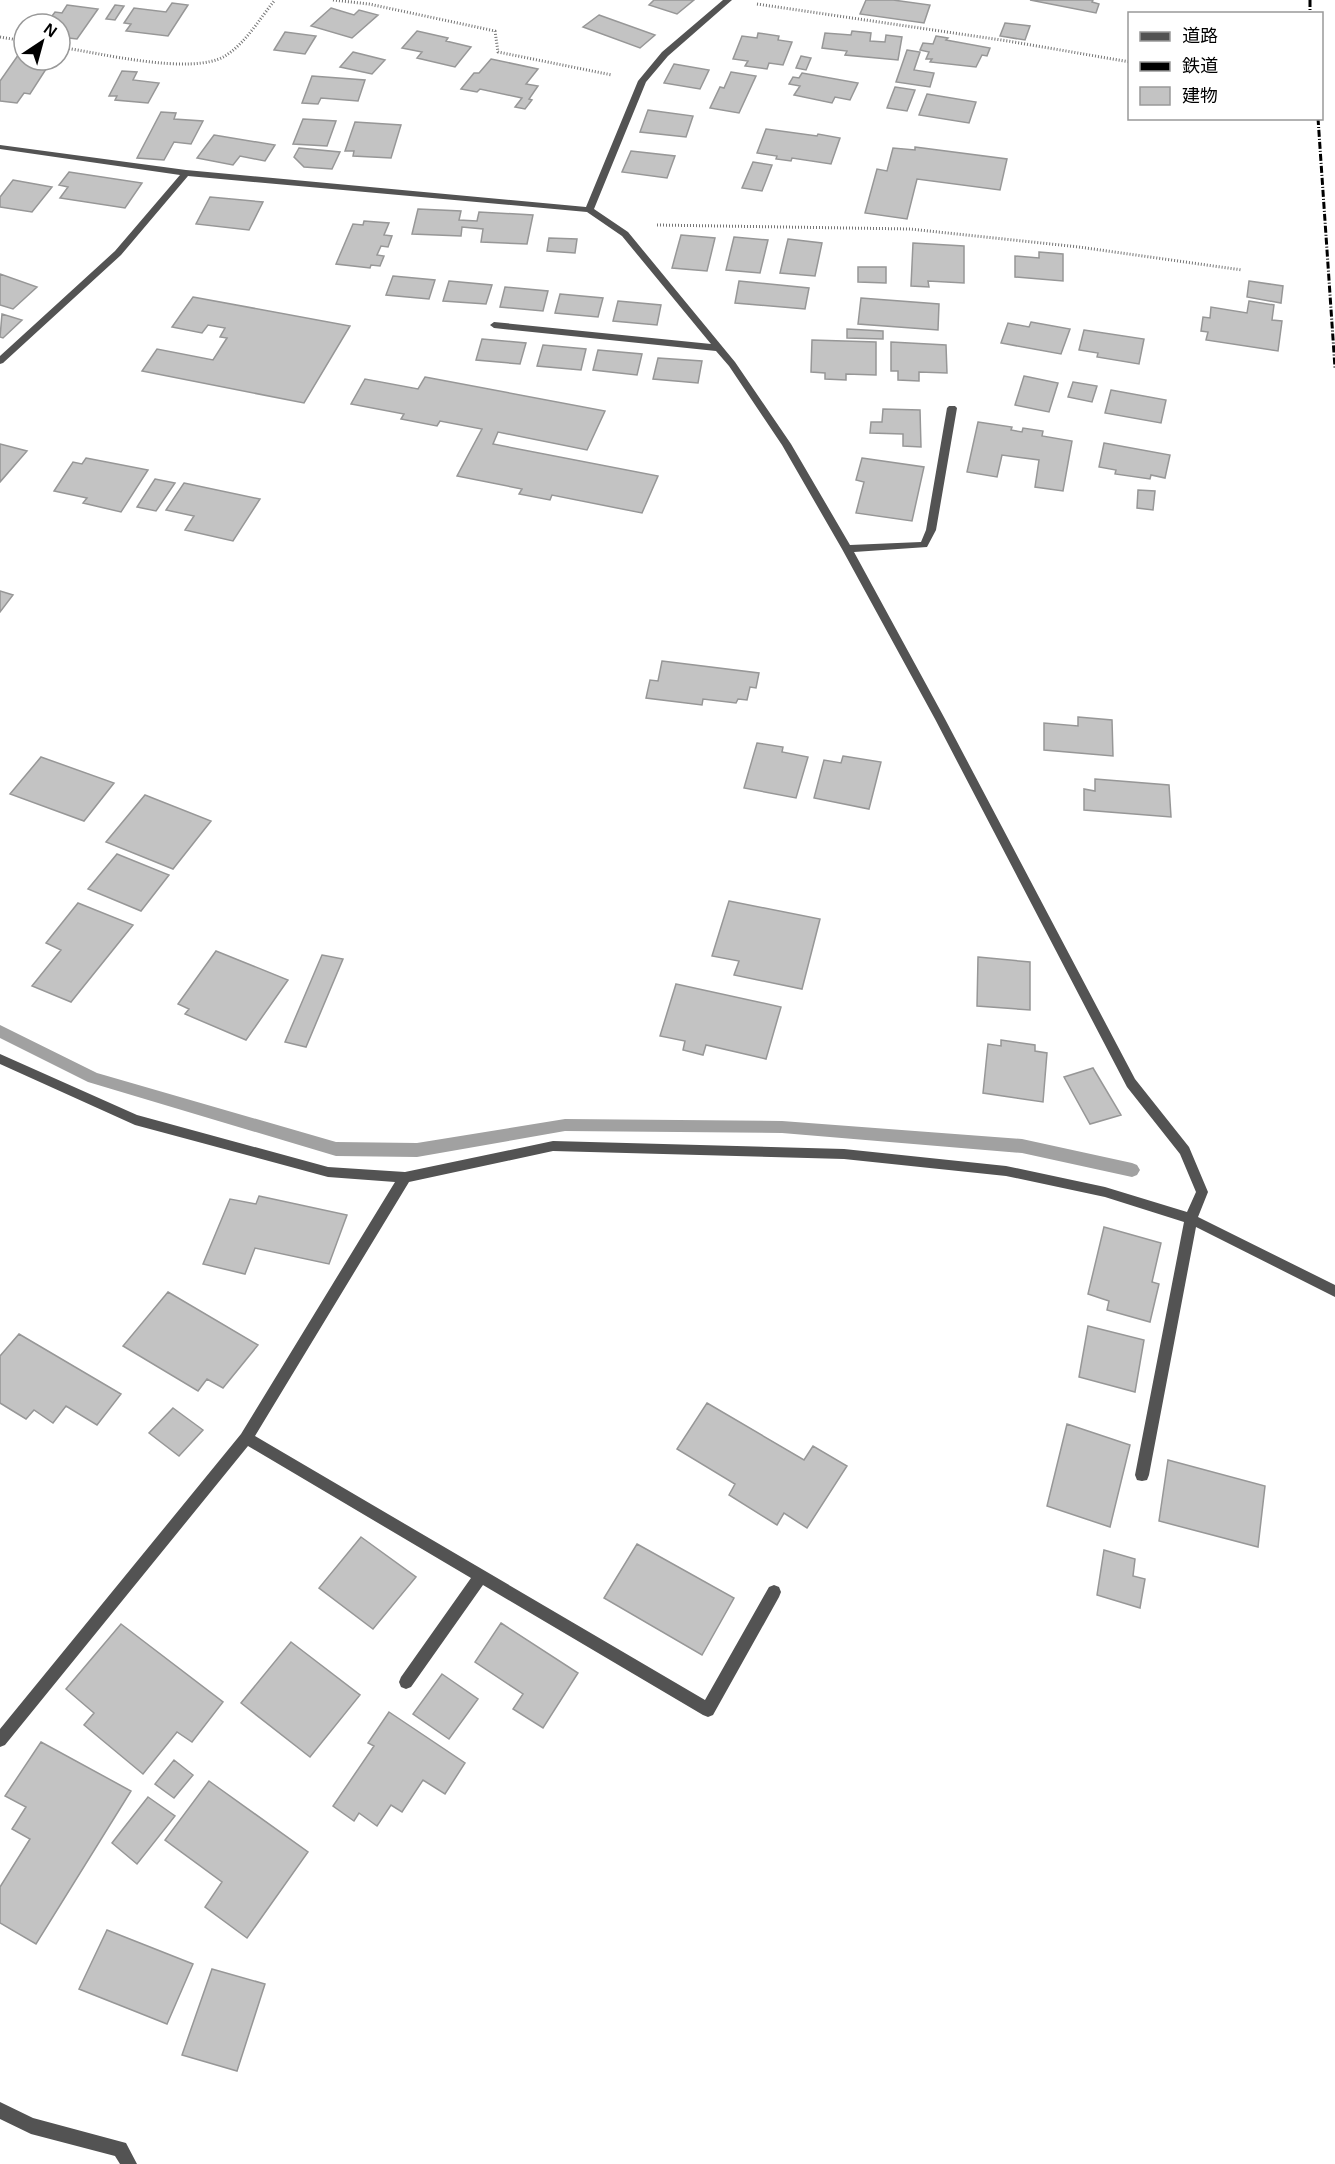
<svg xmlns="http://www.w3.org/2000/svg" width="1335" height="2164" viewBox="0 0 1335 2164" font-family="Arial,'Noto Sans JP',sans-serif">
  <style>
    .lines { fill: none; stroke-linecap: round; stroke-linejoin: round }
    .stream { fill: #a1a1a1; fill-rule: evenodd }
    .building { fill: #c3c3c3; stroke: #979797; stroke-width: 1.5 }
    .path { stroke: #757575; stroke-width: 3; stroke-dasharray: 1 2; stroke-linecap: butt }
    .street { fill: #535353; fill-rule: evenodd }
    .rail { stroke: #000; stroke-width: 3; stroke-dasharray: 7 2 1 2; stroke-linecap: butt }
  </style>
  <rect width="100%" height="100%" fill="#fff"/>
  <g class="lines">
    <!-- stream -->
    <path class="stream" d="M0,1025L97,1073L336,1142L417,1143L565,1119L782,1121L1022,1139L1132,1163L1137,1165L1140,1170L1137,1175L1132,1177L1022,1153L782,1133L565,1131L417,1157L336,1156L88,1082L0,1038Z"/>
  </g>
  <!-- building -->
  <path class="building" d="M654,0H694L677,14L649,5Z
    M866,0H893L930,5L924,23L860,14Z
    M1030,0H1093L1092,2L1099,4L1096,13Z
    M172,3L188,5L168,36L126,31L131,24L124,23L134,8L166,12Z
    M67,5L98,9L77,39L60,37V24H46L55,12L62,13Z
    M115,5L124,6L115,20L106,19Z
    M331,8L354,15L359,10L378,15L352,38L311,26Z
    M599,15L655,35L640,48L583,27Z
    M1005,23L1030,26L1025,40L1000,36Z
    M417,31L448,38L446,41L471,47L455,67L417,58L422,52L402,48Z
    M852,31L871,33L870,41L885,42L886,35L902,37L898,60L845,55L847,51L822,48L825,33L851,35Z
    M285,32L316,36L305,54L274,50Z
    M758,33L779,36L778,40L792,42L783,65L769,63L767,69L745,66L748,61L733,59L742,36L757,38Z
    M936,36L948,38L946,40L990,48L987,56L982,55L976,67L930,62L932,59H926L929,52L920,50L923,43L933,44Z
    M907,50L920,52L914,70L934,73L930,87L896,82Z
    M21,51H24V60H46L42,65L48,66L30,94L24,93L17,103L0,101V81Z
    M353,52L385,60L372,74L340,67Z
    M801,56L811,58L806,70L796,68Z
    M491,59L538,69L526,84L538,86L529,99L532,100L525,109L515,107L522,98L480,89L477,92L461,89L474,73H479Z
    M674,64L709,70L700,89L664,83Z
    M122,71L137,72L133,80L159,83L148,103L115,100L117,96H109Z
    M731,72L756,76L739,113L710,108L720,87L724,88Z
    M802,73L858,83L850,100L835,97L832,103L794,95L800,86L789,84L793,77L799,78Z
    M312,76L365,80L358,101L321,98L318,104L302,103Z
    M895,87L915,90L907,111L887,108Z
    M927,94L976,102L969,123L919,115Z
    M648,110L693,116L686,137L640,132Z
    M161,112L176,113L174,119L203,121L191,144L174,142L164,160L137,158Z
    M303,119L336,121L327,146L293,144Z
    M355,122L401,125L391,158L353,156L354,151H345Z
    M766,129L817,136L818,134L840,138L831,164L792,158L791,161L776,159L777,156L757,153Z
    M214,135L275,145L265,161L240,156L233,165L197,158Z
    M915,147L1007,159L1000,190L917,179L907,219L865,213L877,169L887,171L893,148L915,150Z
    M299,148L340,152L332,169L304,167L294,157Z
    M631,151L675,156L667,178L622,172Z
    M753,162L772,165L762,191L742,188Z
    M69,172L142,183L125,208L60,198L68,187L59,185Z
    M13,180L52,187L32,212L0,207V197Z
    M210,197L263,202L249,230L196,224Z
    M418,209L461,211L459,220L477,221L479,212L533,215L527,244L481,242L483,229L462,227L461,236L412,234Z
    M364,221L389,223L384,235L392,236L388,247L381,246L377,255L384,256L380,266L371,265L370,268L336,264L353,224L363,225Z
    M681,235L715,238L707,271L672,268Z
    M734,237L768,240L760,273L726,270Z
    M549,238L577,239L575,253L547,251Z
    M788,239L822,243L815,276L780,273Z
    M913,243L964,246V283L928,281L929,287L911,286Z
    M1039,252L1063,254V281L1015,277V256L1039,258Z
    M858,267H886V283L858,282Z
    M0,274L37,287L13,309L0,305Z
    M393,276L435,280L429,299L386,295Z
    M449,281L492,285L486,304L443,301Z
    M739,281L809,288L805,309L735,303Z
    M1249,281L1283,286L1281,303L1247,297Z
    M505,287L548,291L543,311L500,307Z
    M560,294L603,298L598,317L555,313Z
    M193,297L350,326L304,403L142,371L157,349L213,360L227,338L220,337L225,328L208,325L202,333L172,327Z
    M861,298L939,304L938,330L858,324Z
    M618,301L661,305L657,325L613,321Z
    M1249,301L1274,305L1272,320L1282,321L1278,351L1206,340L1208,332L1201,331L1203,317L1210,318L1211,307L1247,313Z
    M2,314L22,320L3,338L0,337Z
    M1031,322L1070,329L1061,354L1001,343L1008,323L1029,327Z
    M847,329L883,331V339L847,338Z
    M1084,330L1144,339L1139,364L1097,357L1098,353L1079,350Z
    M482,339L526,343L520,364L476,360Z
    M812,340L876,342V375L846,374V380L825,379V373L811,372Z
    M891,342L946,345L947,373L919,372V381L898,380V371H891Z
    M543,345L586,349L581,370L537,366Z
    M598,350L642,354L637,375L593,370Z
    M658,358L702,361L698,383L653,379Z
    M1024,376L1058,383L1049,412L1015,405Z
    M425,377L605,411L587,450L498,432L493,444L658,476L642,513L552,495L550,500L519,494L522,489L457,476L482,429L440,421L437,426L401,419L404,414L351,404L365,379L418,389Z
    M1073,382L1097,386L1092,402L1068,397Z
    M1111,390L1166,400L1161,423L1105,413Z
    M883,409L920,410L921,447L903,446V434L870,433L871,422H882Z
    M978,422L1012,427L1011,430L1022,432L1023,428L1043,431L1042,436L1072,441L1063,491L1035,487L1039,460L1002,455L997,477L967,472Z
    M1104,443L1170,455L1165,478L1151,475L1150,479L1115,474L1116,470L1099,467Z
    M0,444L27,451L0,482Z
    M86,458L148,470L121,512L83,503L87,498L54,491L73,462L82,464Z
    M862,458L924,467L912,521L856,513L864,482L856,480Z
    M155,479L175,483L156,511L137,507Z
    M184,483L260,499L233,541L185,530L194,516L166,510Z
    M1138,490L1155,491L1153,510L1137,508Z
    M0,591L13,595L0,612Z
    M662,661L759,673L756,688L750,687L747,700L738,699L736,703L703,699L702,705L646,698L650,680L658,681Z
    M1078,717L1112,720L1113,756L1044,750V723L1078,726Z
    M757,743L783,747L782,752L808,757L796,798L744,788Z
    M843,756L881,762L869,809L814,798L824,760L841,763Z
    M41,757L114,783L84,821L10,794Z
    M1095,779L1169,785L1171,817L1084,810V789L1095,791Z
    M145,795L211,821L173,869L106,842Z
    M117,854L169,875L141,911L88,889Z
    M729,901L820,919L802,989L734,975L739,961L712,956Z
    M78,903L133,925L71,1002L32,986L61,950L46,943Z
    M216,951L288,980L246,1040L185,1014L189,1009L178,1004Z
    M322,955L343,959L306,1047L285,1042Z
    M978,957L1030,962V1010L977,1006Z
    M676,984L781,1007L766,1059L706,1045L703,1055L683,1050L685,1041L660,1036Z
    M1001,1040L1035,1045V1051L1047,1053L1043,1102L983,1093L988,1044L1001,1046Z
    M1093,1068L1121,1115L1090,1124L1064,1077Z
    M259,1196L347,1215L329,1264L255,1248L245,1274L203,1264L230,1199L256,1204Z
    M1104,1227L1161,1243L1152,1282L1159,1284L1150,1322L1107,1310L1109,1301L1088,1294Z
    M168,1292L258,1345L223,1388L207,1379L198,1391L123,1346Z
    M1088,1326L1144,1340L1135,1392L1079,1377Z
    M19,1334L121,1394L97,1425L66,1406L53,1423L34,1410L26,1419L0,1403V1356Z
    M707,1403L804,1460L813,1446L847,1466L807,1528L784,1513L777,1525L729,1495L735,1484L677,1449Z
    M173,1408L203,1430L179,1456L149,1433Z
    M1067,1424L1130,1445L1110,1527L1047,1506Z
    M1168,1460L1265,1486L1258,1547L1159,1521Z
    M361,1537L416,1577L373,1629L319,1588Z
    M637,1544L734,1598L702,1655L604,1598Z
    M1104,1550L1135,1559L1133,1576L1145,1579L1140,1608L1097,1595Z
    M501,1623L578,1673L543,1728L513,1709L523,1694L475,1662Z
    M121,1624L223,1702L192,1742L177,1732L143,1774L84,1725L94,1713L66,1689Z
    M291,1642L360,1695L310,1757L241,1703Z
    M442,1674L478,1699L449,1739L413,1714Z
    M389,1712L465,1763L445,1794L423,1780L402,1812L391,1805L377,1826L359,1813L354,1821L333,1806L374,1746L368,1743Z
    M41,1742L131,1791L36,1944L0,1923V1887L30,1839L12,1829L26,1807L5,1796Z
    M174,1760L193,1775L174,1798L155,1784Z
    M209,1781L308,1852L247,1938L205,1907L222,1882L165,1840Z
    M148,1797L175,1816L137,1864L112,1843Z
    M107,1930L193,1964L167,2024L79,1989Z
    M212,1969L265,1984L237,2071L182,2055Z"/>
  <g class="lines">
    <!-- path -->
    <path class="path" d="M333,0L369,4L495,31L498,52L612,75
      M757,4L1008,41L1130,62
      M0,37L24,41
      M60,47C99,53 192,76 225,56C246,43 260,18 275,0
      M657,225L910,229L1079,247L1242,270"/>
    <!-- street -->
    <path class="street" d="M723,0H732L668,56L646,82L594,209L628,232L735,362L791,444L850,545L921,542L926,530L947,408L949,406H955L957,408L936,530L927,547L854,552L945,719L1135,1079L1189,1147L1208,1192L1198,1217L1335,1285V1297L1196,1227L1149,1475L1147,1480L1142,1481L1137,1480L1135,1475L1184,1222L1105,1197L1006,1176L844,1159L553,1151L409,1182L255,1436L705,1700L769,1587L774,1585L779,1587L781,1592L779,1597L713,1715L708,1717L703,1715L483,1585L411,1687L406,1689L401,1687L399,1682L401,1677L471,1578L248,1446L5,1745L0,1747V1729L241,1434L395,1182L328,1177L135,1125L0,1064V1054L137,1115L328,1167L405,1172L553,1141L844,1149L1006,1166L1105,1187L1187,1212L1196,1192L1180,1154L1127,1087L935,719L842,549L782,445L729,366L716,351L494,328L490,325L494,322L711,344L622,236L587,212L188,176L121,255L3,363L0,364V356L115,251L180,175L0,149V145L186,170L586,207L638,81L662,52Z
      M0,2102L33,2118L126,2143L137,2164H120L115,2156L31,2134L0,2119Z"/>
    <!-- rail -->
    <path class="rail" d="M1310,0V14
      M1318,118L1335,368"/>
  </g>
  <!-- legend -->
  <rect x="1128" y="12" width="195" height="108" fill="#ffffff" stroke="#999999" stroke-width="1.5"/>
  <rect x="1140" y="32" width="30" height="9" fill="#535353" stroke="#999999" stroke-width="1.5"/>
  <text x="1182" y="42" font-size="18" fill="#000000">道路</text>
  <rect x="1140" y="62" width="30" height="9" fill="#000000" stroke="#999999" stroke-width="1.5"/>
  <text x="1182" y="72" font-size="18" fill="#000000">鉄道</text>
  <rect x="1140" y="87" width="30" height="18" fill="#c3c3c3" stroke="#999999" stroke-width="1.5"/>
  <text x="1182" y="102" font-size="18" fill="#000000">建物</text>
  <!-- north arrow -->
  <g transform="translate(42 42) rotate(36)"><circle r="28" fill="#ffffff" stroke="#999999" stroke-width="1.5"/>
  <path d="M0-4.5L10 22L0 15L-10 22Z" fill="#000000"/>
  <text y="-9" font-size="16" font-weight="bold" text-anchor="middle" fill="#000000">N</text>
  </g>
</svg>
